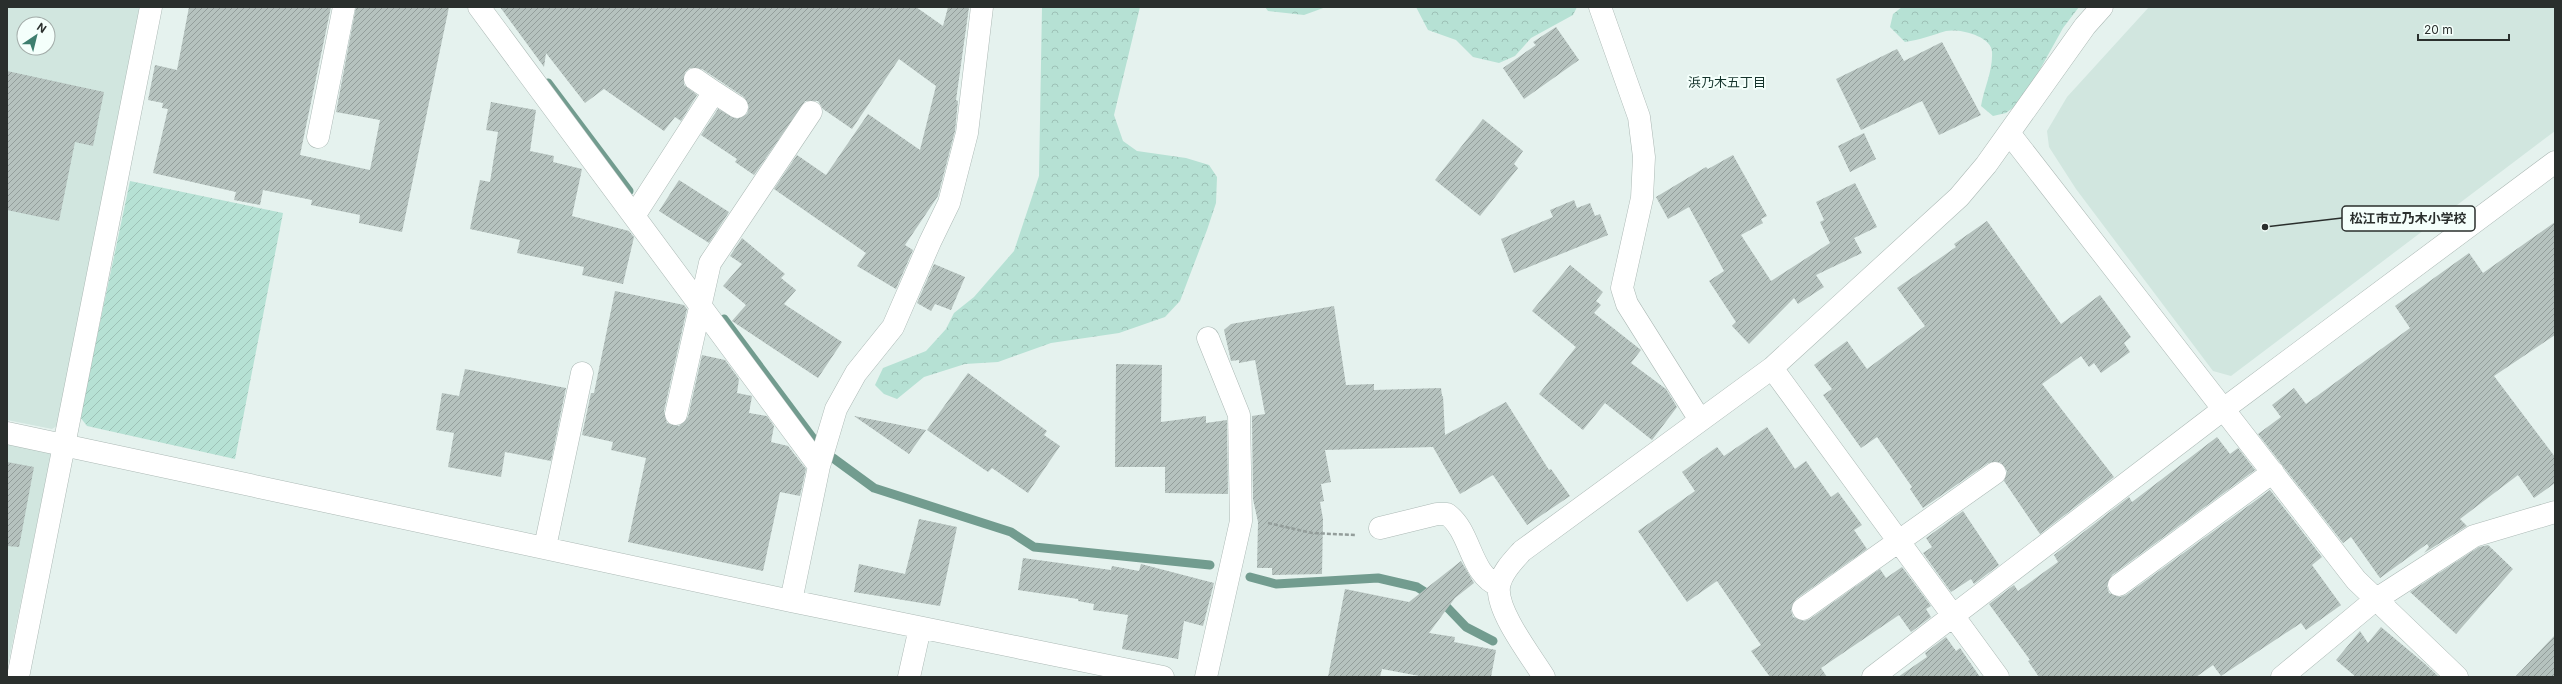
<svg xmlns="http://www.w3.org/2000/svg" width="2562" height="684" viewBox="0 0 2562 684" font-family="Inter,'Noto Sans JP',sans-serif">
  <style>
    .built { fill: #d1e6df; fill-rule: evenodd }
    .forest { fill: url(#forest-crowns) }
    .garden { fill: url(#garden-furrows) }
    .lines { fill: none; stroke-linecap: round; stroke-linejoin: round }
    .stream { stroke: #729c8f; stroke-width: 9 }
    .building { fill: url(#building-hatch) }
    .minor-casing { stroke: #acb9b5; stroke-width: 23 }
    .path { stroke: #939d9a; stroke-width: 2.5; stroke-dasharray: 4 2; stroke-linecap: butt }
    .minor { stroke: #fff; stroke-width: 22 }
    .labels { text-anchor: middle; stroke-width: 4; stroke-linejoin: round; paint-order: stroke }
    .neighbourhood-label { font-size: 13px; fill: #14332b; stroke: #f4fffb }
    .leader { fill: none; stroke: #2a2f2d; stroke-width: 1.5 }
    .callout-dot { fill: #2a2f2d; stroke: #f4fffb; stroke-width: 1.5 }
    .callout { fill: #f4fffb; stroke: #2a2f2d; stroke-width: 1.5 }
    .callout-label { font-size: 13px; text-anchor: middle; font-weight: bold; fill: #2a2f2d }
  </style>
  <defs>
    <pattern id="forest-crowns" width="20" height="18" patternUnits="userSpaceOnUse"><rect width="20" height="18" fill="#b6e1d4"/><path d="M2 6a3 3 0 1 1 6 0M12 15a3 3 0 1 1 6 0" fill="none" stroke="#9dc1b6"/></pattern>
    <pattern id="garden-furrows" width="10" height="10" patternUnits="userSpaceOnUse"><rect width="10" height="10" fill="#b6e1d4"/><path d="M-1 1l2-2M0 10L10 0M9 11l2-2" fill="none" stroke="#9dc1b6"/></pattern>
    <pattern id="building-hatch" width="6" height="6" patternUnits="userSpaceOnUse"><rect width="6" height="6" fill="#b5c2be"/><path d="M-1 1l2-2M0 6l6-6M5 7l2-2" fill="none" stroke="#939e9b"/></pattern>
  </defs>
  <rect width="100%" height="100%" fill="#e5f2ee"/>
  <!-- built -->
  <path class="built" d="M7,7H144L62,423L52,429L7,420ZM24,24H48V48H24Z
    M2149,7H2555V131L2231,376L2213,371L2076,189L2049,147L2047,131L2067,97Z
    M7,438L52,450L7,670Z"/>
  <!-- forest -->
  <path class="forest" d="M1042,7H1140L1114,115L1123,141L1137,151L1186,158L1209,165L1217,177L1216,203L1207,230L1180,301L1165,317L1119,333L1051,343L998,362L965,364L924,377L897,399L884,394L875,385L883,368L926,351L946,329L954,313L974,297L1014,251L1039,176Z
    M1265,7H1326L1304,15L1268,11Z
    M1416,7H1577L1573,15L1531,38L1515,56L1499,63L1473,57L1456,40L1428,30Z
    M1902,7H2079L2063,28L2023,100L2006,113L1993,116L1981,106C1984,88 1993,71 1992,52C1992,36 1959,28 1946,31C1932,35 1920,40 1905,42L1890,27L1893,14Z"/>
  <!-- garden -->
  <path class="garden" d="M130,181L283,213L235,459L87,426L80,417Z"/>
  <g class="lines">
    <!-- stream -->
    <path class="stream" d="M548,83L629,191
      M724,319L815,441
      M833,458L874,488L1011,532L1034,547L1210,565
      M1250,577L1276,584L1378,578L1417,587L1444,604L1466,627L1493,641"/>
  </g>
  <!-- building -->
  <path class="building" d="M189,7H331L300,155L370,170L380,120L336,112L356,7H449L402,232L359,223L360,215L311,205L312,200L263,190L260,205L234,200L236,192L153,173L168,109L162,108L163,103L148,100L155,65L177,70Z
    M500,7H916L943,26L948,7H969L956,100L958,101L955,131L938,196L905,245L913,250L896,289L857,266L866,253L774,189L797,155L826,175L868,114L920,150L936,86L899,59L852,129L823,109L818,101H805L754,175L735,162L737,159L701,135L718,109L737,119L747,114L749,107L744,97L702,69L690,68L685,72L684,85L697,95L681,121L675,117L664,131L604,89L585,103L546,53L544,67Z
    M1556,27L1579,60L1524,99L1503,68L1536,45L1533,42Z
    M1942,42L1981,115L1939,135L1922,101L1861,130L1836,79L1897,49L1904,61Z
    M7,71L104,92L93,146L75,142L59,221L7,210Z
    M491,102L536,110L530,151L554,156L553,162L582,169L572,216L629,231L634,237L623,284L582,275L584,267L517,253L520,240L470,229L480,180L490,182L498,132L486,130Z
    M1483,119L1523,151L1514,164L1518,168L1480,216L1435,180Z
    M1864,133L1876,159L1850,172L1838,146Z
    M1733,155L1767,216L1761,219L1763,223L1741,235L1771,281L1830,243L1820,222L1824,220L1816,202L1855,183L1877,227L1854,238L1862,253L1816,275L1824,287L1798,304L1794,298L1749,344L1732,326L1736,322L1709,281L1724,271L1689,207L1668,219L1656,197L1706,167L1708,169Z
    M679,180L729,212L709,243L659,211Z
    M1574,200L1577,208L1590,203L1595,216L1600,214L1608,235L1514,273L1501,239L1553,217L1550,210Z
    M1987,221L2061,324L2100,295L2131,337L2124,343L2130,352L2101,373L2094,363L2089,367L2081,356L2042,384L2114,477L2040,534L2004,481L2007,471L2000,462L1988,463L1923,508L1910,489L1912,487L1877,437L1861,448L1823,395L1832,389L1814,365L1847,341L1867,369L1925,326L1897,288L1956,247L1954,244Z
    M2555,222V335L2494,376L2555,457V483L2534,498L2518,475L2460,519L2467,526L2424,553L2429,547L2427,544L2380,578L2351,537L2343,543L2258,434L2281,417L2272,405L2294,388L2306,404L2410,328L2395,306L2469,253L2483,273Z
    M742,238L785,274L781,278L796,290L784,304L842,342L818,378L732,321L746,305L723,286L742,264L730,256Z
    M934,264L965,277L951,310L935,304L931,311L917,303Z
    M1570,265L1603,292L1596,301L1601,305L1594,313L1641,350L1631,363L1666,389L1677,407L1652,440L1605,403L1583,430L1539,394L1576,347L1532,311Z
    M615,291L684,305L687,309L664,411L667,423L679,426L688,417L702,355L725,360L739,379L737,393L752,396L749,413L767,416L774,426L771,442L788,446L806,469L800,496L780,492L763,571L628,542L646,458L611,450L613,442L582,435L591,393H594Z
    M1334,306L1346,385L1374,384V390L1441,388L1442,396H1443L1445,435L1506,402L1549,470L1551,469L1570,496L1527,525L1493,475L1460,494L1433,447L1325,450L1331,482L1321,484L1324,501L1320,502L1323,519L1322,574L1272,575V568H1257L1258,522L1253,499L1252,416L1265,414L1255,360L1239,363V360L1231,361L1224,330L1231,324Z
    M1116,364L1162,365L1161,422L1206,416V423L1227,420L1228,494L1165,493V467H1115Z
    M465,369L566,388L551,461L505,452L501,477L448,467L454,433L436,430L442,393L459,396Z
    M968,373L1047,431L1044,435L1060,446L1028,493L992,468L988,472L927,430Z
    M854,416L926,430L909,454Z
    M1767,427L1795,469L1806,461L1831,497L1838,492L1862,525L1854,530L1867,549L1796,599L1791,610L1793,617L1804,621L1810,619L1880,569L1886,578L1902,567L1931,606L1926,609L1931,617L1911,632L1899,615L1821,668L1827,677H1770L1751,651L1761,645L1717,581L1687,602L1638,531L1695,491L1682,472L1717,447L1724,456Z
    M2217,437L2230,454L2238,448L2255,470L2112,575L2107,586L2109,593L2120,597L2126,595L2270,490L2322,557L2312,565L2341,605L2306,630L2301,623L2221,676L2213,665L2196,677H2039L2028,661L2030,660L1989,604L2014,585L2018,591L2058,562L2054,555L2129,497L2132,502Z
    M7,462L34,467L19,547L7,546Z
    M1963,511L1999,565L1974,584L1971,579L1951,592L1923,553L1932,547L1926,538Z
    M919,519L957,527L940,606L854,592L859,564L905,574Z
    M2488,545L2513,569L2456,634L2410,592L2479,547Z
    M1023,558L1111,570L1112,566L1139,571L1141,564L1214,583L1203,626L1184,621L1178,659L1122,649L1128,615L1093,610L1094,604L1078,601V599L1018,590Z
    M1461,561L1474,583L1455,598L1429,633L1455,637L1454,642L1496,650L1491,677H1425L1382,669L1380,677H1328L1345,589L1409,602Z
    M2381,627L2424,663L2439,677H2356L2336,660L2360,631L2368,643Z
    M2555,635V677H2515Z
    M1946,637L1956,651L1960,648L1980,677H1898L1927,657L1925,653Z"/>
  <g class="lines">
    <!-- minor casing -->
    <g class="minor-casing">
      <path id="minor" d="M479,7L819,466
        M1600,7L1639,117L1644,157L1642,198L1622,288L1627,304L1700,420
        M714,92L737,107
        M2009,133L2356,580L2457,677
        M318,137L344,7
        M634,216L714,92L695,79
        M676,414L710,263L811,112
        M7,433L791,601L1163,677
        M1380,528L1437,514H1447C1472,532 1469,574 1499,586
        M545,547L582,373
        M2119,585L2273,472
        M791,601L819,466L836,409L856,373L893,327L930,242L949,203L967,133L982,7
        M1803,609L1995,473
        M18,677L151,7
        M909,677L920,628
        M1206,677L1241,521L1239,415L1208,338
        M1544,677C1531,656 1496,611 1499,587C1501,573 1513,561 1522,551L1772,368
        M1873,677L2225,408L2555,162
        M1998,677L1772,368L1959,197L1986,165L2085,26L2102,7
        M2282,677L2375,600L2474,536L2555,512"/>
    </g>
    <!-- path -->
    <path class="path" d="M1268,523L1312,533L1355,535"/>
    <!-- minor -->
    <use href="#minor" class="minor"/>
  </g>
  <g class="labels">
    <!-- neighbourhood labels -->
    <g class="neighbourhood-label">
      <text x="1727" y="87">浜乃木五丁目</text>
    </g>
  </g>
  <!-- callouts -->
  <path class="leader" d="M2265 227L2342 218"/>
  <circle class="callout-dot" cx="2265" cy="227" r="4"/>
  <rect class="callout" x="2342" y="206" width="133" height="25" rx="4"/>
  <g class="callout-label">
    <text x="2408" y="223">松江市立乃木小学校</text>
  </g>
  <!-- border -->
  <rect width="2562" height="684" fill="none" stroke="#2a2f2d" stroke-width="16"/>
  <!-- north arrow -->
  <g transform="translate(36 36) rotate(35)"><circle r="19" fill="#f4fffb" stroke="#a3aca9"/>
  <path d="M0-3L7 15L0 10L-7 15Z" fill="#3d7e6e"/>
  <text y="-6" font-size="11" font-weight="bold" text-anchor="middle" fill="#2a2f2d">N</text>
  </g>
  <!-- scale -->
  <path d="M2418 34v6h91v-6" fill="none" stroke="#2a2f2d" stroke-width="2"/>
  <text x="2424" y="34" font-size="12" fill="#2a2f2d" stroke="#f4fffb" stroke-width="3" paint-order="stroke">20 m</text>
</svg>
